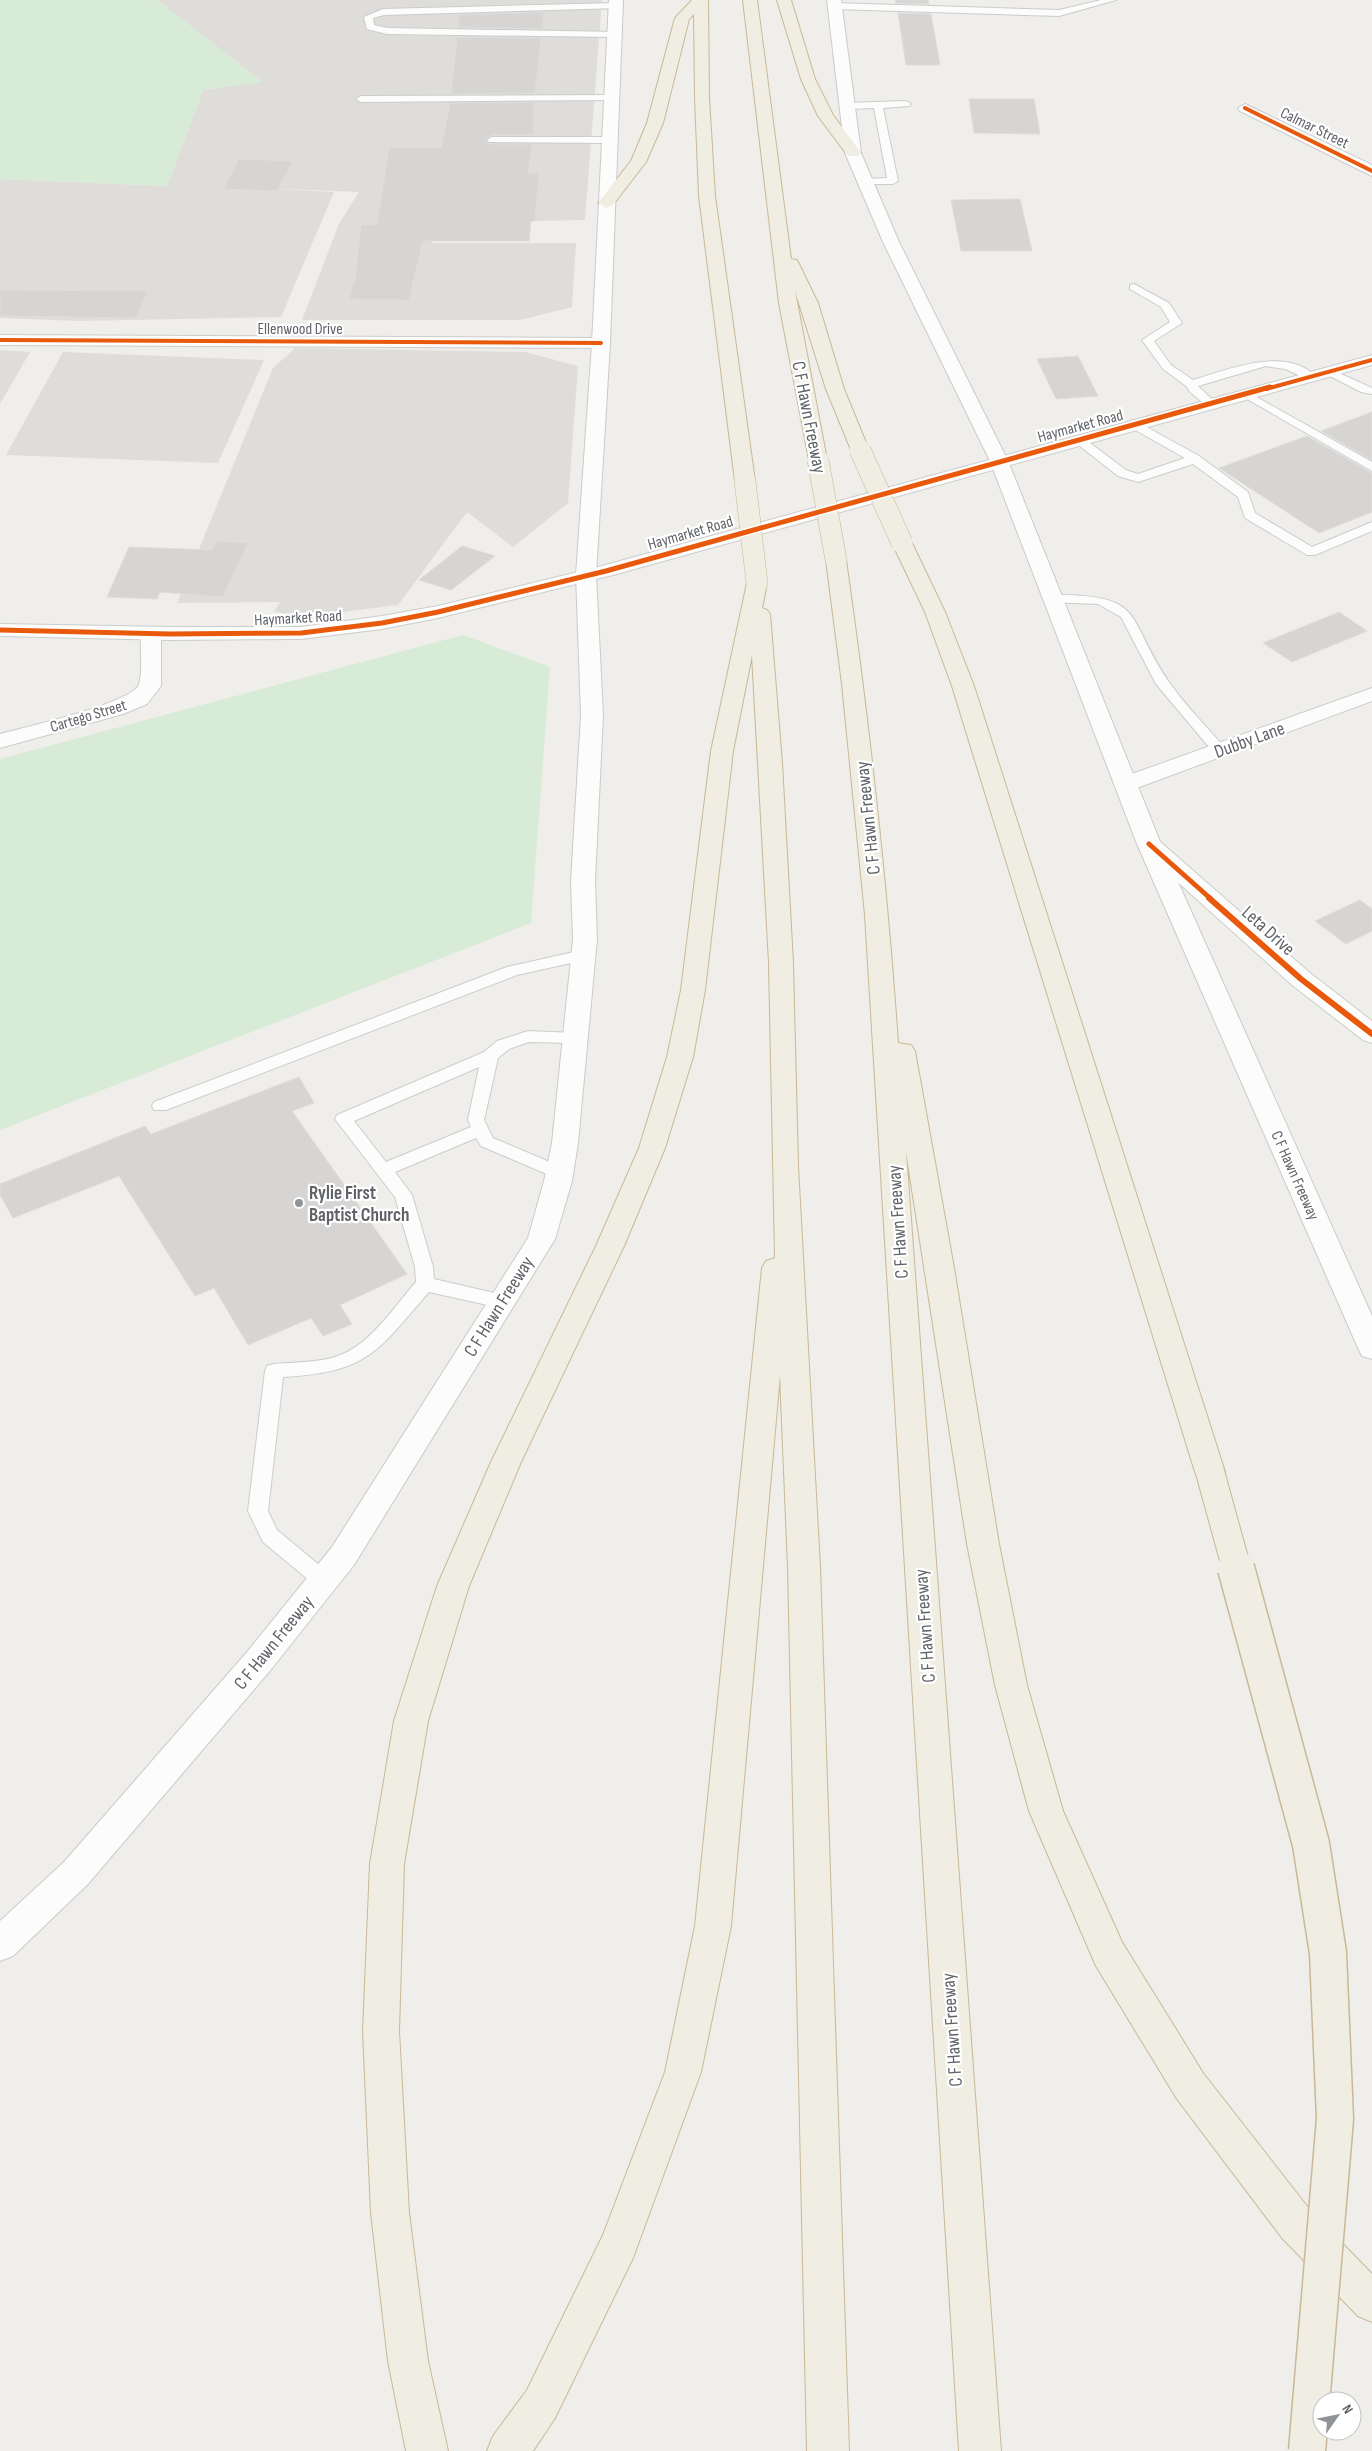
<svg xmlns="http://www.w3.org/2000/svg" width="1372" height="2451" viewBox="0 0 1372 2451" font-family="'Sofia Sans Condensed',sans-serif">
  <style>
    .industrial { fill: #dfddda }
    .green { fill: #d8ebd6 }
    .building { fill: #d6d5d3; stroke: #deddd9 }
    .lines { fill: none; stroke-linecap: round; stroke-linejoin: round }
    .service-casing { stroke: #cbcccc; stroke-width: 2 }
    .minor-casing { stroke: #cbcccc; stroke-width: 2 }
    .tertiary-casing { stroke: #cbcccc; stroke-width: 2 }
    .secondary-casing { stroke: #cacacb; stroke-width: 2 }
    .motorway-casing { stroke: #c8b996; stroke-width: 2 }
    .service { fill: #fdfcfc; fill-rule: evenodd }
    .minor { fill: #fdfcfc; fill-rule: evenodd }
    .tertiary { fill: #fdfcfc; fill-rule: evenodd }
    .secondary { fill: #fdfcfc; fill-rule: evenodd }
    .motorway { fill: #f0ede3; fill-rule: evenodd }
    .motorway-bridge-far2-casing { stroke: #c8b996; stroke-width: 22; stroke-linecap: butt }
    .motorway-bridge-far1-casing { stroke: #c8b996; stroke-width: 30; stroke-linecap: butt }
    .motorway-bridge-casing { stroke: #c8b996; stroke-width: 39; stroke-linecap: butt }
    .motorway-bridge-far2 { stroke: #f0ede3; stroke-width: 21 }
    .motorway-bridge-far1 { stroke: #f0ede3; stroke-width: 28 }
    .motorway-bridge { stroke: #f0ede3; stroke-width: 36 }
    .cycleway-far2-casing { stroke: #fff; stroke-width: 5.5 }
    .cycleway-far1-casing { stroke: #fff; stroke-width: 8 }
    .cycleway-casing { stroke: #fff; stroke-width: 9 }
    .cycleway-far2 { stroke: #e8590c; stroke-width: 4 }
    .cycleway-far1 { stroke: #e8590c; stroke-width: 5 }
    .cycleway { stroke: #e8590c; stroke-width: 6 }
    .poi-dot { fill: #919496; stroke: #fff; stroke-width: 2 }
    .labels { text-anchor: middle; stroke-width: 4.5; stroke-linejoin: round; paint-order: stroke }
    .far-street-label { font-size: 16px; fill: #5f6368; stroke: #fff }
    .street-label { font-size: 19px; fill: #5f6368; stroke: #fff }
    .poi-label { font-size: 19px; font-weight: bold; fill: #5f6368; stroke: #fff; text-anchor: start }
  </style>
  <rect width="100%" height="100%" fill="#efeeea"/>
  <!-- industrial -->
  <path class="industrial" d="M157,0H602L585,220L436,223L432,243H576L572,307L520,320H302L339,224L359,192L261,188L334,192L281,317L79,321L0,318V179L167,186L203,90L261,81Z
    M295,348L525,352L578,366L568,503L513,547L467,512L398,605L310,616L274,612L280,602L177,603L273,368Z
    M0,350L30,352L0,404Z
    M63,352L264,360L218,463L6,455Z"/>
  <!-- green -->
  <path class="green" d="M0,0H157L262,82L203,90L167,186L0,179Z
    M463,635L550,667L531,923L0,1130V759Z"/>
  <!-- building -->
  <path class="building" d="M895,0H928L929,4L896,3Z
    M544,12L542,29L458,27L459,15Z
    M898,13L931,14L940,65H906Z
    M457,37L541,38L535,93L451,94Z
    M969,99H1034L1040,134L974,133Z
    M534,102L533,135H492L485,140L489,144H532L528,173H539L535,221H531L529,241H423L409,300L349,299L355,278L361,225L377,224L389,148H441L450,103Z
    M239,159L293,161L277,191L223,189Z
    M1020,199L1032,251H961L951,200Z
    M0,290L148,291L136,318L0,316Z
    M1078,356L1098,396L1056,399L1037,359Z
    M1372,412V460L1321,431Z
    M1307,436L1372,473V512L1319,533L1219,468Z
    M216,541L248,543L223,597L160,592L157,599L107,597L129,547L212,550Z
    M462,546L495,556L451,590L419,580Z
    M1339,612L1367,631L1292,662L1263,643Z
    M1360,900L1372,909V931L1346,944L1315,921Z
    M299,1077L314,1103L292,1111L407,1274L340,1305L352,1324L323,1336L311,1318L248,1345L214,1288L195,1296L119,1176L13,1218L0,1195V1184L145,1126L151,1134Z"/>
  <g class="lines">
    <!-- service casing -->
    <g class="service-casing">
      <path id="service" d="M1101,0H1116L1059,16L835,9L831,6L835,3L1059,10Z
        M616,3L620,6L619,8L384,15L373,18L374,25L387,28L617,32V36L614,37L387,34L367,29L364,17L383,9Z
        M611,95L614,96V100L361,102L356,99L361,96Z
        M906,101L911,104L909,106L883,108L898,181L893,184H862L861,182L866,179L887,178L874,108L847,109L842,106L847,103Z
        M492,137H609L614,140L609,143L489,142L487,140Z
        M1134,284L1169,303L1182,323L1154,341L1171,365L1193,380C1227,370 1287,345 1316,377L1310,380L1285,369L1266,366L1198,386L1217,404L1211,407L1207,406L1190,392L1186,386L1163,369L1142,340L1170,322L1161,307L1130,289V285Z
        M1330,369L1372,388V394L1361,392L1326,374L1324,372Z
        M1246,391L1372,462V471L1242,396L1240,394Z
        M1134,420L1199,456L1248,492L1255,513L1312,547L1372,522V531L1315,555H1307L1245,518L1238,497L1193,464L1138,482L1118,476L1072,440L1074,437H1082L1126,470L1138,474L1185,458L1130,427V421Z
        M1053,595C1148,594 1125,618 1169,682C1185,705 1206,726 1224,747L1226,750L1224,753H1214L1156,684L1121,617L1098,604L1048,602L1046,599L1048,596Z
        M583,950L589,951L591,955L589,959L517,975L166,1110H154L152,1106L154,1102L507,967Z
        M528,1031L575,1033L581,1034L583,1038L581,1042L575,1043L529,1042L509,1049L498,1058L484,1120L493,1138L566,1169L569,1173L566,1177L560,1179L554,1177L481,1146L476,1138L395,1172L412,1195L433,1267L434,1279L507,1296L510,1301L507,1306L501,1308L429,1292C376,1353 368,1372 283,1377L268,1511L277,1530L330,1574L333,1580L330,1586L323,1588L316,1586L263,1542L248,1511L265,1371L267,1366L274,1364C294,1362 316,1363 335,1357C369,1347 393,1308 416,1282L415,1267L395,1197L335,1119L337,1115L484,1052L497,1041ZM479,1067L468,1120L471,1127L386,1162L354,1121Z"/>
    </g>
    <!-- minor casing -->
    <g class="minor-casing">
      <path id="minor" d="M1245,104L1372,165V176L1240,111L1238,108Z
        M0,335L601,338L607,339L610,343L607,347L601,348L0,345Z
        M151,628L158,630L161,634V686L147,704L123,714L0,748V734C22,728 134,703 139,684C143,672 140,648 141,634L144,630Z
        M1372,688V701L1134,789L1126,791L1118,789L1115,784L1118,779Z
        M1149,837L1157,839L1310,973L1372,1021V1043L1363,1040L1292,985L1141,849L1137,844L1141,839Z"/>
    </g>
    <!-- tertiary casing -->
    <g class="tertiary-casing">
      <path id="tertiary" d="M1372,355V365L613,575L438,618L382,629L301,639L170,640L0,636V624L170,627H301L382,616L438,606L598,567Z"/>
    </g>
    <!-- secondary casing -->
    <g class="secondary-casing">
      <path id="secondary" d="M609,0H623L610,343L596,575L603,715L595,881L597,939L578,1143L572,1181L555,1239L354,1565L269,1672L88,1884L13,1956L0,1961V1921L64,1862L247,1652L332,1547L528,1238L544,1181L552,1143L573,939L571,881L581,715L576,575L592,343Z
        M827,0H841L861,153L899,242L1008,461L1161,844L1372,1316V1359L1362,1356L1358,1348L1137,844L990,461L883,242L845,153Z"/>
    </g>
    <!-- motorway casing -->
    <g class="motorway-casing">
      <path id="motorway" d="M692,0H708L709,98L715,196L755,481L752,485H738L735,481L699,196L695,98L694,14L689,19L663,123L646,162L612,206L606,208L598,203L631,161L647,123L675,18Z
        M743,0H757L791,259L797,260L799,264L818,303L844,389L869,450L867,454H853L851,450L826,389L795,291L827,460L825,464H811L809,460L779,303Z
        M777,0H791L815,79L833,115L861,153L858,156H848L818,116L801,79Z
        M902,537L909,539L912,543L945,612L974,686L1225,1472L1221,1481L1210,1484L1199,1481L1195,1472L952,686L925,612L892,543L895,539Z
        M836,554L843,556L846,560C869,721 887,882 898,1043L911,1045L915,1051L954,1268L999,1544L1027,1685L1063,1811L1122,1942L1203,2073L1310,2210L1372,2274V2322L1358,2316L1282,2238L1177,2099L1096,1966L1029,1811L995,1685L967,1544L906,1151L1001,2451H959L865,915L842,684L826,560L829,556Z
        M757,577L764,579L767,583L762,608L767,610L770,614L782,763L793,963L798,1166L820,1567L849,2451H807L788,1567L780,1375L731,1926L701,2072L633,2258L555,2418L533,2451H487L493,2436L527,2390L603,2235L665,2072L695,1926L762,1268L766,1261L775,1258L769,963L752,655L733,751L705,990L693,1057L665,1148L624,1246L521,1462L469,1586L428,1721L404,1864L399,2031L409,2213L428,2361L448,2451H406L388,2361L371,2213L363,2031L370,1864L394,1721L437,1586L491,1462L596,1246L639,1148L667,1057L681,990L711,751L747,583L750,579Z"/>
    </g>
    <!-- service -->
    <use href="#service" class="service"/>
    <!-- minor -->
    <use href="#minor" class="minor"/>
    <!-- tertiary -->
    <use href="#tertiary" class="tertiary"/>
    <!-- secondary -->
    <use href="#secondary" class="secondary"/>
    <!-- motorway -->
    <use href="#motorway" class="motorway"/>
    <!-- motorway-bridge-far2 casing -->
    <g class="motorway-bridge-far2-casing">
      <path id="motorway-bridge-far2" d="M860,450L902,543
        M818,460L836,560
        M745,481L757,583"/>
    </g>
    <!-- motorway-bridge-far1 casing -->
    <g class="motorway-bridge-far1-casing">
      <path id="motorway-bridge-far1" d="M1210,1472L1237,1570"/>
    </g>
    <!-- motorway-bridge casing -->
    <g class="motorway-bridge-casing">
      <path id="motorway-bridge" d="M1236,1568L1311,1844L1328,1953L1335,2119L1307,2451"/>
    </g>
    <!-- motorway-bridge-far2 -->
    <use href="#motorway-bridge-far2" class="motorway-bridge-far2"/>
    <!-- motorway-bridge-far1 -->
    <use href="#motorway-bridge-far1" class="motorway-bridge-far1"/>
    <!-- motorway-bridge -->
    <use href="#motorway-bridge" class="motorway-bridge"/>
    <!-- cycleway-far2 casing -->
    <g class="cycleway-far2-casing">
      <path id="cycleway-far2" d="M1245,108L1372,171
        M0,340L601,343
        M1266,389L1372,360"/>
    </g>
    <!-- cycleway-far1 casing -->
    <g class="cycleway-far1-casing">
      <path id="cycleway-far1" d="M0,630L170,634L301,633L382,623L438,612L606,571L1270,387
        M1149,844L1211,899"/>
    </g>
    <!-- cycleway casing -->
    <g class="cycleway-casing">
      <path id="cycleway" d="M1209,898L1301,979L1372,1034"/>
    </g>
    <!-- cycleway-far2 -->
    <use href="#cycleway-far2" class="cycleway-far2"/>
    <!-- cycleway-far1 -->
    <use href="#cycleway-far1" class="cycleway-far1"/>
    <!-- cycleway -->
    <use href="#cycleway" class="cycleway"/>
  </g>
  <!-- markers -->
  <circle class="poi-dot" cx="299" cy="1203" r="5"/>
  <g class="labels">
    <!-- far-street labels -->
    <g class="far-street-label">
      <text transform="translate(1315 127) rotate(26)" y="6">Calmar Street</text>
      <text x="300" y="334">Ellenwood Drive</text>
      <text transform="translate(1080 425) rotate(-15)" y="6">Haymarket Road</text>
      <text transform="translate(690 532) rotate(-16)" y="6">Haymarket Road</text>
      <text transform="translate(298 617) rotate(-3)" y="6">Haymarket Road</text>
      <text transform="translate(88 715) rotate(-17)" y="6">Cartego Street</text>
      <text transform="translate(1296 1175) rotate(66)" y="6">C F Hawn Freeway</text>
    </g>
    <!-- street labels -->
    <g class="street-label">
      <text transform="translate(810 417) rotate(79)" y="7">C F Hawn Freeway</text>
      <text transform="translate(1249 739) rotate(-20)" y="7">Dubby Lane</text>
      <text transform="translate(867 818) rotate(-96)" y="7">C F Hawn Freeway</text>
      <text transform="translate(1269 930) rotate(42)" y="7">Leta Drive</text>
      <text transform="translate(897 1222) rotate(-94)" y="7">C F Hawn Freeway</text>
      <text transform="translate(498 1306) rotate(-58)" y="7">C F Hawn Freeway</text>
      <text transform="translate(924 1626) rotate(-94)" y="7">C F Hawn Freeway</text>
      <text transform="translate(273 1642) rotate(-51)" y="7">C F Hawn Freeway</text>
      <text transform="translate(951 2030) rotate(-94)" y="7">C F Hawn Freeway</text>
    </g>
    <!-- poi labels -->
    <g class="poi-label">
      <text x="309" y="1199">Rylie First<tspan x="309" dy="22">Baptist Church</tspan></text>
    </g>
  </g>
  <!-- north arrow -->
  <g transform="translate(1337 2416) rotate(57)"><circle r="24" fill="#ffffff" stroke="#bfc1c3"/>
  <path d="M0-4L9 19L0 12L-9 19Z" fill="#919496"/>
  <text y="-8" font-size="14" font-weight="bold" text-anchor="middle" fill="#5f6368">N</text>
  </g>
</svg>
